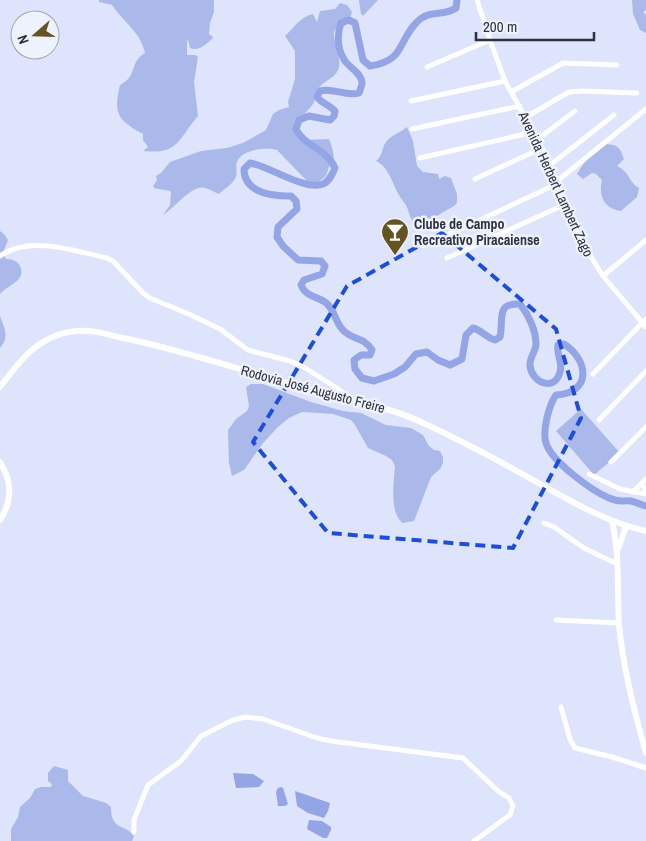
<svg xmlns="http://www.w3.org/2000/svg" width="646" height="841" viewBox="0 0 646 841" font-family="'Archivo Narrow',sans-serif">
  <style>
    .green { fill: #abb9ea }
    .water { fill: #93a5e5 }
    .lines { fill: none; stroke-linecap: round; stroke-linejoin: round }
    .river { stroke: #93a5e5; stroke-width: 7 }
    .minor { stroke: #fff; stroke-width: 5 }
    .major { stroke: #fff; stroke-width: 6 }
    .marked { fill: none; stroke: #1d4ed8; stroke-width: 4; stroke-dasharray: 10 6; stroke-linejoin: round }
    .labels { text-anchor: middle; stroke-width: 5; stroke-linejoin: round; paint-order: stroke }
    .street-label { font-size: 14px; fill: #2e313c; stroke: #eef2fd }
    .poi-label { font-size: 14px; font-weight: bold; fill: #2e313c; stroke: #eef2fd; text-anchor: start }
  </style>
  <rect width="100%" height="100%" fill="#dde4fb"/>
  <!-- green -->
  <path class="green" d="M99,0H214V12L210,23L209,34L213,37L212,39C206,44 199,52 190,48L188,40L187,41V55H195L198,57L194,82L198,116C178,139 179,155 143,151L148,147L143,140V134C118,120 113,114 120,85C138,76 129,62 145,53C140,31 123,22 112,5L99,2Z
    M359,0H378L363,16L361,14Z
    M632,0H646V10L643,12L646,15V33L640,30L633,14Z
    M340,3L347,5L352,12L350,18L334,31C333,43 341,55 339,67C337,78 324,80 318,89C315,94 316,100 313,104C309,110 306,110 304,117L299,120L294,129L296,135L303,140L329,139C332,146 334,153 334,161L330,164L326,176L315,185L307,181L277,150C266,147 242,149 237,162C235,167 238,172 236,177C233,184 224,189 219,194C213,192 205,186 199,188C188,190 173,209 163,215L170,205L171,193L170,191L154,188L153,186L157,180L156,176L161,173L170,162L201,151L227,148L243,143L266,130L273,114L279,110L289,107L288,102L295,79V51L285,36C294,28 301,16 313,14L317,22L320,11L335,9Z
    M407,127L413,141L417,166L423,172L438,174L439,179L445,176L451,178L457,194V203L454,206C441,213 429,223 414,223C409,217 409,211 406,205C404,202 401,199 399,195C392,183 389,167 376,161C384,154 381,149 386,142C391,135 400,133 407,127Z
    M606,144C618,145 620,147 624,159L617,166C630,172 629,183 639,188L637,197L621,211C604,209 598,196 602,180L596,174L592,173L583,179L577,174C585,160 592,153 606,144Z
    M0,231L4,234L8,240L3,253L6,259C11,259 17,260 20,266C27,281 7,285 0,294Z
    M0,316C4,327 10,337 0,348Z
    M251,384H263L311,402L343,411L361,413L386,425L411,428L423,435L429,446L434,450L440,451L443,457V463L440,469L431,477L414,521L403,523C389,514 394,481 395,466L392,460L386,456L368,448L355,425L351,420L333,414L302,412L289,418L278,427L263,443L244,470L232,476L229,463L228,430L236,419L247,411L249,406L246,387Z
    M581,409L620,453L594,475L556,431Z
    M54,766L68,770V781L83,796L106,803L111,807C111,831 124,823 134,836L132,841H11V829L18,817L20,807L30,798L35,789L41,787H51L52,784L48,781V773Z"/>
  <!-- water -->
  <path class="water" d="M233,773L253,774L264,781L259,787L236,788Z
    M281,787L283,788L288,804L285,806H278L276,792L278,788Z
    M295,791L330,803L328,811L324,818L308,813L297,806Z
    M309,820L322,821L331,827V830L327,838H323L307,829Z"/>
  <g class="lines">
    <!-- river -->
    <path class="river" d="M457,0L456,8C443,17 429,9 417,22C397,42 405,61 370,66L363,60L355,23L349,20L341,23C337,35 337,49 345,61C350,68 361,73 362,82C362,86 360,90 359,93C345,97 333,87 320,91L317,97C322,104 329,104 335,111L334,116L330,120L309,116L299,120L296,129C304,146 326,148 335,168C332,174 330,181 323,184C305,191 269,166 250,163L244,169C244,193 272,196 291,196L296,201L297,209L278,227L277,237L283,246L298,260L321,261L325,266L322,274L304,280L301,285C306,297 316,296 325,302C334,308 335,321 342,329C352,341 362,335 372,350L370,355H361L354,360L355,369L362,378L374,381L394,374L405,367L416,354L427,352L438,360L450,365L462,359L466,335L473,328C481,330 486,337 495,340L500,337C504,319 495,303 520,304C528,314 536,330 536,344C536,351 529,358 530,366C532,383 555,392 560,372C563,362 556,354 558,345L564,344C589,360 592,393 556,395C549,405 542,431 546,443C551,461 592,491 609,498C620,503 622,500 631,501C636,502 641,505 646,506"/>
    <!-- minor -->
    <path class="minor" d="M477,0L490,40L505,81L542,148L582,242L603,276L646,327
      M427,67L490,40
      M511,92L563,63L617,65
      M411,101L505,81
      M526,117L569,92L582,91L637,93
      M412,129L520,106
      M538,139L575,111
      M420,158L534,132
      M550,165L614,115
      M475,179L542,148
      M556,182L646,109
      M424,246L557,184
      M0,256C30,235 75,251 107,258L113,261L143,293L150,298L191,315L220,329L248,350L290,361L302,366L337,388L352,400
      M447,258L566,204
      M603,276L646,240
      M593,374L646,319
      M599,420L646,371
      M611,462L646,427
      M589,474L620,489L646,494
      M641,484L646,490
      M633,492L646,479
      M544,523L554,527L584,548L617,564
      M556,620L619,623
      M561,707L570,739L575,748L612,757L646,768
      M134,832V820L148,785L181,761L201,736L231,721L245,717L263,719L317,738L331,741L463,758L498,791L509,798L513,806L510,815L474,841"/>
    <!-- major -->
    <path class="major" d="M0,387C21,359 39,335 76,331C94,329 111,336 128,339C192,353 255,374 318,392C352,402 386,406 419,421C458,439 496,459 533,480C569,500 605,522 646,531
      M0,462C12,481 13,500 0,520
      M612,521C620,556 617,590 619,625C623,668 634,711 646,753
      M618,549L626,527"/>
  </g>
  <!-- marked area -->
  <path class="marked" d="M442,233L556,329L581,418L513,548L328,533L253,442L347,286Z"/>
  <!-- icons -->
  <defs>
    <g id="bar-pin" transform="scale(1.4375)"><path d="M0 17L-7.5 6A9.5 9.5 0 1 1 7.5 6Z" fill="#645421" stroke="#eef2fd"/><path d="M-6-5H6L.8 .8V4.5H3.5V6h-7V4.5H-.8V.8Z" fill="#fff"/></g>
  </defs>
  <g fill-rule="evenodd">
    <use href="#bar-pin" x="395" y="232"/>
  </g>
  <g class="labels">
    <!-- street labels -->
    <g class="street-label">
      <text transform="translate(556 184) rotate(65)" y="5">Avenida Herbert Lambert Zago</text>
      <text transform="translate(313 389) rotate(15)" y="5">Rodovia José Augusto Freire</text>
    </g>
    <!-- poi labels -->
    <g class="poi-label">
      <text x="414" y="229">Clube de Campo<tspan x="414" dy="16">Recreativo Piracaiense</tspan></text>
    </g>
  </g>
  <!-- north arrow -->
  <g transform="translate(35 35) rotate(250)"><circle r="24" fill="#eef2fd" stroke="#a1a5b0"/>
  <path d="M0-4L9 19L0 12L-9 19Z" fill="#645421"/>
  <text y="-8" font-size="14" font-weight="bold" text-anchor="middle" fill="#2e313c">N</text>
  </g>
  <!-- scale -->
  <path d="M476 32v8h118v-8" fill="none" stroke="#2e313c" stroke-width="2.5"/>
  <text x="483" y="32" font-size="15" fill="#2e313c" stroke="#eef2fd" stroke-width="4" paint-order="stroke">200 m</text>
</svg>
